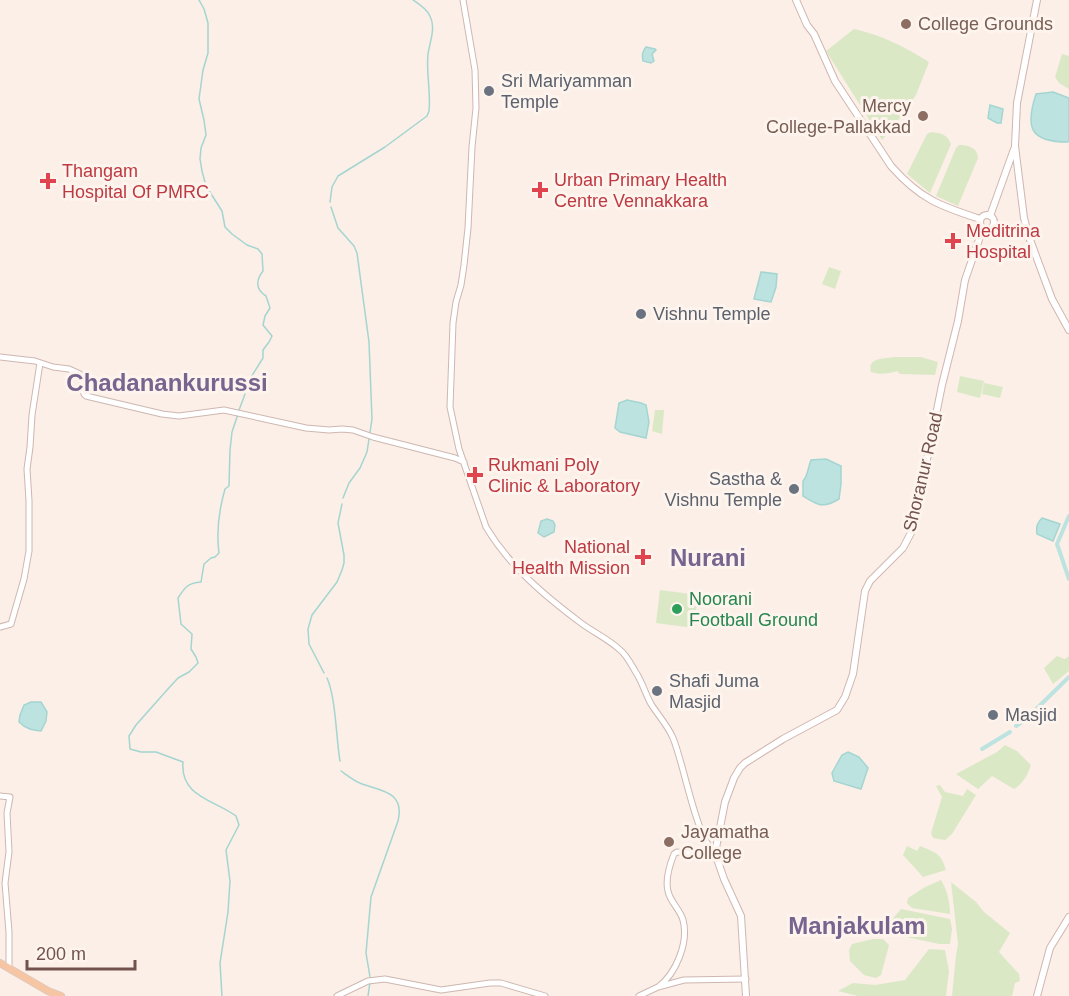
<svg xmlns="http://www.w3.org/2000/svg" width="1069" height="996" viewBox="0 0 1069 996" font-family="Helvetica,sans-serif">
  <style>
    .green { fill: #dbe8c6 }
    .water { fill: #bde3e1; stroke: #a4d5d1; stroke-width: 1.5 }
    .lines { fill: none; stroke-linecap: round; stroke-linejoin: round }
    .stream { stroke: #a4d5d1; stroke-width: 1.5 }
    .canal { stroke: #bde3e1; stroke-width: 4 }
    .tertiary-casing { stroke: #ceb7b1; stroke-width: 7 }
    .secondary-casing { stroke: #d1b6af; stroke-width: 8 }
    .primary-casing { stroke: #d5cbca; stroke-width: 8 }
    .tertiary { stroke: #fff; stroke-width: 5 }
    .secondary { stroke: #fff; stroke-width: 6 }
    .primary { stroke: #f5c5a4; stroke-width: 7 }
    .education-dot { fill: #8d6e63; stroke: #fef4ee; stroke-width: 2 }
    .worship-dot { fill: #6b7280; stroke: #fef4ee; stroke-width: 2 }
    .health-dot { fill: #e0444e; stroke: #fef4ee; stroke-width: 2 }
    .leisure-dot { fill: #2e9e5b; stroke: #fef4ee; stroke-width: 2 }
    .labels { text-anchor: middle; stroke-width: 6; stroke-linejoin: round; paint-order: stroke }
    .education-label { font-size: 18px; fill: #785e54; stroke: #fef4ee; text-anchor: start }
    .worship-label { font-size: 18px; fill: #5b616d; stroke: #fef4ee; text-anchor: start }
    .health-label { font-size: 18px; fill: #be3a42; stroke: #fef4ee; text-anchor: start }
    .street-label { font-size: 18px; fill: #73524d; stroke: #fef4ee }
    .leisure-label { font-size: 18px; fill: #27864d; stroke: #fef4ee; text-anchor: start }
    .district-label { font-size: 24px; font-weight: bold; fill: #78658f; stroke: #fef4ee }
  </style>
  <rect width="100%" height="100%" fill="#fbefe7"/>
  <!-- green -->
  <path class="green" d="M854,29C884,36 903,46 929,62L916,95L904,113L882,140L826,51Z
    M1062,54L1069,56V89L1059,83L1055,77Z
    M931,132C941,133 947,134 951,144L930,193L907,174L927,134Z
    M959,145C968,145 977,147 978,158L958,206L936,196L956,148Z
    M829,267L841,271L835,289L822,284Z
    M895,357H921L938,362L935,375L900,374L897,371C888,374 880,375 871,372C867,357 884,359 895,357Z
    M960,376L984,381L980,398L957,392Z
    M984,383L1003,387L1000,398L982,394Z
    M655,410H664L662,434L652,431Z
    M660,590L698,595L694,628L656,623Z
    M1057,656L1065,659L1069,656V671L1053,684L1044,668Z
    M1005,745L1017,751L1031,765C1028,774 1023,784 1014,789L992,776L978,789L956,774L997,752Z
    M940,785L945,792L963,796L967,789L976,795L952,834L945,840L933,838L931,833L942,797L936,786Z
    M907,846L917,851L920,846C936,853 941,853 946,870L923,877L903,855Z
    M941,880C947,890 950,902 950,914L912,908L907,903L908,898L925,887Z
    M951,882L976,902L984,912L1010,933L999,952L1019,974L1020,981L1015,983L1012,996H952L956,955L958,944Z
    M901,909L950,919L952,929L950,944H939L888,933L884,930L889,923Z
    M873,939H883L889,945L881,975L876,978L864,975L850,961L849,950L852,944Z
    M929,949L945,950L949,971L946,996H858L838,991L853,983L875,985L905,980Z"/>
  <!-- water -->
  <path class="water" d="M646,47L655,49L656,50L652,54L654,61L651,63L643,61C642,55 642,52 646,47Z
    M1053,92L1069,98V141L1068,142C1030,142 1025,128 1036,94Z
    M990,105L1003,109L1001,123H997L988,118Z
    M761,272L777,274L776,287L771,302L754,299Z
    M627,400L641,403L646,405L649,422L646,438L620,432L615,428L619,403Z
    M826,459L841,466V484L839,499C823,509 817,505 803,496V481C808,476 808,467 811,460Z
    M1042,518L1060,524L1053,541L1037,534C1036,527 1037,523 1042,518Z
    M547,519L553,521L555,525L554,532L544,537L538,533L541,521Z
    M31,702H41L47,712L46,721L41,731C32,730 26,729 19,722L20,715L24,705Z
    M848,752L859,757L868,768L861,789L834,781L832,773L842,755Z"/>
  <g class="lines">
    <!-- stream -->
    <path class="stream" d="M199,0L204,9L208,23V53L203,70L199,99L204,120L206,135L201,148L200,159L202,171L206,186L222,211L225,227L232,234L247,245L258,249L262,254L263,271C256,280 255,289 266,296L270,308L265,316L263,325L272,336L269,342L263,350V358L248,382L244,397L239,410
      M330,202L332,187L338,176L385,147L427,116L429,111C431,92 426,73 428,54C430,41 436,28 430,16C427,9 419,4 413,0
      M331,207L338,228L354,246L357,253L369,342L372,419L367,452L360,468L349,483L343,498
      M324,673L309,644L308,629L312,615L337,582L342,570L344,563V555L338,523L342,504
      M327,678C336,698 336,738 340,761
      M341,771C348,776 354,781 362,784C382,791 405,792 398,821L371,897L366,953L370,977
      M222,996L220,963L228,912L230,881L226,850L239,825L236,816C215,800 180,797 183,762L156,752H141L130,749L129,736L136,725L167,690L178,678L189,672L198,663L196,657L191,649L192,634L181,624L178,598C185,587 188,583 201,582L204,564L211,558L215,557L219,553C216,531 219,510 225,489L229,486L230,450L232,432L238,414
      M368,996L370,982"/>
    <!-- canal -->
    <path class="canal" d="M1069,516L1057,544L1069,579
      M1016,726L1025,720L1069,677
      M982,749L1010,732"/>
    <!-- tertiary casing -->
    <g class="tertiary-casing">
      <path id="tertiary" d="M463,0L475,70L476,108L472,147L468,228L464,265L461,285L456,302L453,323L450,407L459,449L486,527C510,567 545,596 581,623C593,632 608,639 619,649C626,654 631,664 635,671C642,681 645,693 651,704C658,715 668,726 673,738C684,764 696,838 715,853
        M0,357L35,361L53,367L69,369L80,374L84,394L86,396L162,414L179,416L224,410L306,428L329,430L342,429L353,430L373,437L455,458L464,462
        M0,627L11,624L24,579L29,551V501L27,469L30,447L32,415L40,363
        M0,796L10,797L7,813L9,852L5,883L9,932V968
        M658,987C676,974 689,942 683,920C680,909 670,902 668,891C665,879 670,864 674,854L677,852L702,854L715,853
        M337,996L368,981L385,979L441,990L490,983H501L545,996
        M639,996L658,987L684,980L746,979"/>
    </g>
    <!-- secondary casing -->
    <g class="secondary-casing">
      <path id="secondary" d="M796,0L807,25L814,34L835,81L891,166C920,199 940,206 980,219
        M1037,0L1017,103L1015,146L1024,218L1029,237L1052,299L1069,330
        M980 222a7 7 0 1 1 14 0a7 7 0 1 1-14 0Z
        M990,216L1014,149
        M993,226L1029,237
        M746,996L741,916L724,879L715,853L725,802L734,778L740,768L745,763L783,739L837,710L845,697L853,674L865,591L870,581L903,548L913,529L942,385L958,321L965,280L983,228
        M1037,996L1050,948L1069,917"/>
    </g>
    <!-- primary casing -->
    <g class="primary-casing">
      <path id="primary" d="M0,963L48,991L61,996"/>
    </g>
    <!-- tertiary -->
    <use href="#tertiary" class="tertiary"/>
    <!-- secondary -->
    <use href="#secondary" class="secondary"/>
    <!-- primary -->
    <use href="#primary" class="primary"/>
  </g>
  <!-- markers -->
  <g class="education-dot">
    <circle cx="906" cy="24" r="6"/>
    <circle cx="923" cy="116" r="6"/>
    <circle cx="669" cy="842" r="6"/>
  </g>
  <g class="worship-dot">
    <circle cx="489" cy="91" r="6"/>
    <circle cx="641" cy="314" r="6"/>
    <circle cx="794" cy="489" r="6"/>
    <circle cx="657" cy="691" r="6"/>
    <circle cx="993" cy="715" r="6"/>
  </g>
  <g class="health-dot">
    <path d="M45 172h6v6h6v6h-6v6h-6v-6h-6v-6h6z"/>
    <path d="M537 181h6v6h6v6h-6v6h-6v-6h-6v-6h6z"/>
    <path d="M950 232h6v6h6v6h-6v6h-6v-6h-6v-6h6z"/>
    <path d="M472 466h6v6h6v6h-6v6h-6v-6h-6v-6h6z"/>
    <path d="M640 548h6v6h6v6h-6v6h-6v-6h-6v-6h6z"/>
  </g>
  <circle class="leisure-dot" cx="677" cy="609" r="6"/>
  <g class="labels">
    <!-- education labels -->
    <g class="education-label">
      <text x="918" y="30">College Grounds</text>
      <text x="911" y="112" text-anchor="end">Mercy<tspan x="911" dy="21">College-Pallakkad</tspan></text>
      <text x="681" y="838">Jayamatha<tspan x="681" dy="21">College</tspan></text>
    </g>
    <!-- worship labels -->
    <g class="worship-label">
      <text x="501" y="87">Sri Mariyamman<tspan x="501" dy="21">Temple</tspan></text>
      <text x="653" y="320">Vishnu Temple</text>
      <text x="782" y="485" text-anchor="end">Sastha &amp;<tspan x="782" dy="21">Vishnu Temple</tspan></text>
      <text x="669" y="687">Shafi Juma<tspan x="669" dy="21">Masjid</tspan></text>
      <text x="1005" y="721">Masjid</text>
    </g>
    <!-- health labels -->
    <g class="health-label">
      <text x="62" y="177">Thangam<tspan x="62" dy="21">Hospital Of PMRC</tspan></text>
      <text x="554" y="186">Urban Primary Health<tspan x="554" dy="21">Centre Vennakkara</tspan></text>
      <text x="966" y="237">Meditrina<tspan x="966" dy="21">Hospital</tspan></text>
      <text x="488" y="471">Rukmani Poly<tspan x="488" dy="21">Clinic &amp; Laboratory</tspan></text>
      <text x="630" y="553" text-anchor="end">National<tspan x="630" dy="21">Health Mission</tspan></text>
    </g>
    <!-- street labels -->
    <g class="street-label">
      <text transform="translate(923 472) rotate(-77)" y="6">Shoranur Road</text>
    </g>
    <!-- leisure labels -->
    <g class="leisure-label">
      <text x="689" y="605">Noorani<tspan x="689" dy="21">Football Ground</tspan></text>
    </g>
    <!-- district labels -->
    <g class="district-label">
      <text x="167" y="391">Chadanankurussi</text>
      <text x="708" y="566">Nurani</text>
      <text x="857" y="934">Manjakulam</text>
    </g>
  </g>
  <!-- scale -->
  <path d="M27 960v9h108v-9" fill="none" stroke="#73524d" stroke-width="3"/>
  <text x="36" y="960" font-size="18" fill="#73524d" stroke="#fef4ee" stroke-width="4.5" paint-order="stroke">200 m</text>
</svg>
